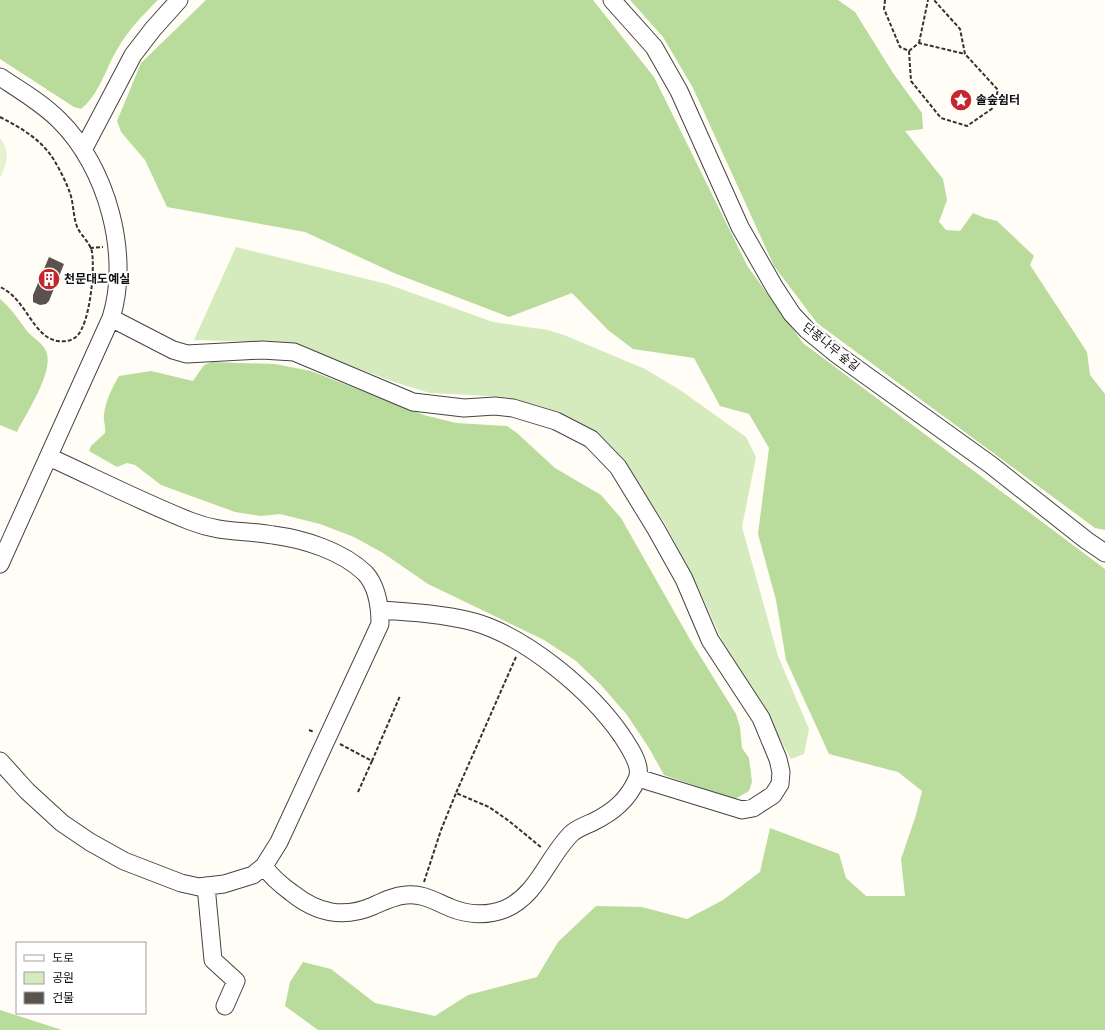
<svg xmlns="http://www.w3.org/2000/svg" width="1105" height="1030" viewBox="0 0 1105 1030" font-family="Georgia,'Noto Sans KR',serif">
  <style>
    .green { fill: #d5ebbd }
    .forest { fill: #b9dc9c }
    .pitch { fill: #e6f2cf }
    .building { fill: #5a524d }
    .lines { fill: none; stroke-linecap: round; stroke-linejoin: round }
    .minor-casing { stroke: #444; stroke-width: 19 }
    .path { stroke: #333; stroke-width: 2; stroke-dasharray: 4 2; stroke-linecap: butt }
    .minor { stroke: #fff; stroke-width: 17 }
    .labels { text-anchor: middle; stroke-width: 4; stroke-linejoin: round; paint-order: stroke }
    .poi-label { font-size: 12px; font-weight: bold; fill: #111; stroke: #fff; text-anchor: start }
    .street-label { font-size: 12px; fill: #111; stroke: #fff }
  </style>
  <rect width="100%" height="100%" fill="#fffdf5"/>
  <!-- green -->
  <path class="green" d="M236,247L387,284L493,322L548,330L564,335L645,369L680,390L746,437L756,457L742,527L778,656L809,729L804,754L791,759L772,724L729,656L698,587L664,522L628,471L553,414L507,397L430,393L394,382L291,343L194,340Z"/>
  <!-- forest -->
  <path class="forest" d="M0,0H158C144,14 128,30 118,48C106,67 100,94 81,109L74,107L0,59Z
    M206,0H593L654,77L748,267L803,343L1105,569V1030H318L285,1006L290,982L303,962L331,969L375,1003L435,1016L468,995L537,977L558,942L596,906L642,907L687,919L723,900L760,872L770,828L839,854L846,878L866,896H905L901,859L916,815L922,791L898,772L829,754L786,660L776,600L758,534L769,448L749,414L720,406L694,358L633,349L608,330L572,293L509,317L394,273L305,232L167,207L145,160L121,132L117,121L141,63Z
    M630,0H838L855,12L893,73L922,113L923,129L905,131L943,179L947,200L939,222L946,230L960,231L973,213L985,218L997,221L1034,256L1030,265L1087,352L1090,375L1105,394V530L1095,528L817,323L774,266L693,88L663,37Z
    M0,299C11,308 19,320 27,331C33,338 43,343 46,351C55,371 26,413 17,432L0,425Z
    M212,362L275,364L311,371L424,415L456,423L507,426L517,433L555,468L601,495L621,518L692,643L736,714L740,727L742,748L749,758L752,782L749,791L735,799L664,775L649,748L627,715L601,685L576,661L544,640L428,584L383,553L354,537L320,524L280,514L261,516L235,512L161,485L135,465L127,463L117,467L89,451L91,446L105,433C106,427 103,421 104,414C106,400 112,388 119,376L151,371L193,381L204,365Z
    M0,1010L62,1030H0Z"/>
  <!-- pitch -->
  <path class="pitch" d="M0,138C11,151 7,164 0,178Z"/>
  <!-- building -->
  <path class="building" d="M49,257L64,264L49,301L46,304L40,305L33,302V295Z"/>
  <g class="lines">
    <!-- minor casing -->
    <g class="minor-casing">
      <path id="minor" d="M612,0L654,47L679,91L740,227L775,288L792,314L807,330L835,353L991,465L1086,540L1105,553
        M0,77C20,90 42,103 59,120C107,167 131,255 111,318L0,564
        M83,150L133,55L153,29L179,0
        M111,318L173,350L187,354L262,350L294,352L413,402L464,408L495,406L513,408L556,421L591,439L618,467L656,529L684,579L710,640L761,718L778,759L781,772L780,784L773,795L753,808L742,810L638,778
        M0,761L27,791L62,823L90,842L124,861L181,883L199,887L224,884L253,875L264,866L279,842L380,624C380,607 377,586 365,573C342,551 304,539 273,535C243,530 220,533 190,521C142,502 95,478 49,457
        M264,866C271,877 281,885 292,893C317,913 343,919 373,906C384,901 394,896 406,895C423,893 436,902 451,908C468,915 488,916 505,909C538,895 548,856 572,833C578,828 586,825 593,822C613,812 628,800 637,779C643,766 629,747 622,736C591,691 527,637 474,622C443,614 411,612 380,610
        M206,886L213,960L236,981L225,1006"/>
    </g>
    <!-- path -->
    <path class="path" d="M885,0L884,9L900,47L909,51L919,43L965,54
      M919,43L928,0
      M909,51L911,81L941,118L967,126L993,108L998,90L965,54L960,29L934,0
      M0,117C21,128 41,139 54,160C60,170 66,182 70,193C74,205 73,218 78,229C82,236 90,243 92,252C95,270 90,325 76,337C71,341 64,342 58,341C33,338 26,298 0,287
      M90,248L103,247
      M516,657L456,793L489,807L509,821L542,848
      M309,730L314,732
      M340,744L372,761L400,696
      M358,792L372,761
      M424,882L441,830L456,793"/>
    <!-- minor -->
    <use href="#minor" class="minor"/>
  </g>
  <!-- icons -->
  <defs>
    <g id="sight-disc" transform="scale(1.15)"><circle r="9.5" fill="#c4262e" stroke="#fff"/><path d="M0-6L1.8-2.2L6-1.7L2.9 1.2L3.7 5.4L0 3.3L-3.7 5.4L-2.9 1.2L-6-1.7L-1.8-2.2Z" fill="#fff"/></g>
    <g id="building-disc" transform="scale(1.15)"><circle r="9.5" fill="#c4262e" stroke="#fff"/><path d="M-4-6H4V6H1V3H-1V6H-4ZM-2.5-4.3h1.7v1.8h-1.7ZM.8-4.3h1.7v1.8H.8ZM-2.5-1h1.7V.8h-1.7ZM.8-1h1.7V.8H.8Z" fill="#fff"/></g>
  </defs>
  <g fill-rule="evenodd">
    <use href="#sight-disc" x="961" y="100"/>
    <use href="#building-disc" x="49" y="279"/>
  </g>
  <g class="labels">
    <!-- poi labels -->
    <g class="poi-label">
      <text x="976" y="104">솔숲쉼터</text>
      <text x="64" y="283">천문대도예실</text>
    </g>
    <!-- street labels -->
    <g class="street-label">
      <text transform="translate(831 347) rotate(39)" y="4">단풍나무 숲길</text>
    </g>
  </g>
  <!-- legend -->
  <rect x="16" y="942" width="130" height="72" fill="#ffffff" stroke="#a0a0a0"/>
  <rect x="24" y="955" width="20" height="6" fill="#ffffff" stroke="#a0a0a0"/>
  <text x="52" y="962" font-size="12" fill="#111111">도로</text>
  <rect x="24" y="972" width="20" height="12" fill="#d5ebbd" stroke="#a0a0a0"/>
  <text x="52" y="982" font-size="12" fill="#111111">공원</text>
  <rect x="24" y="992" width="20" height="12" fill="#5a524d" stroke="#a0a0a0"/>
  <text x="52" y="1002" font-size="12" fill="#111111">건물</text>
</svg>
